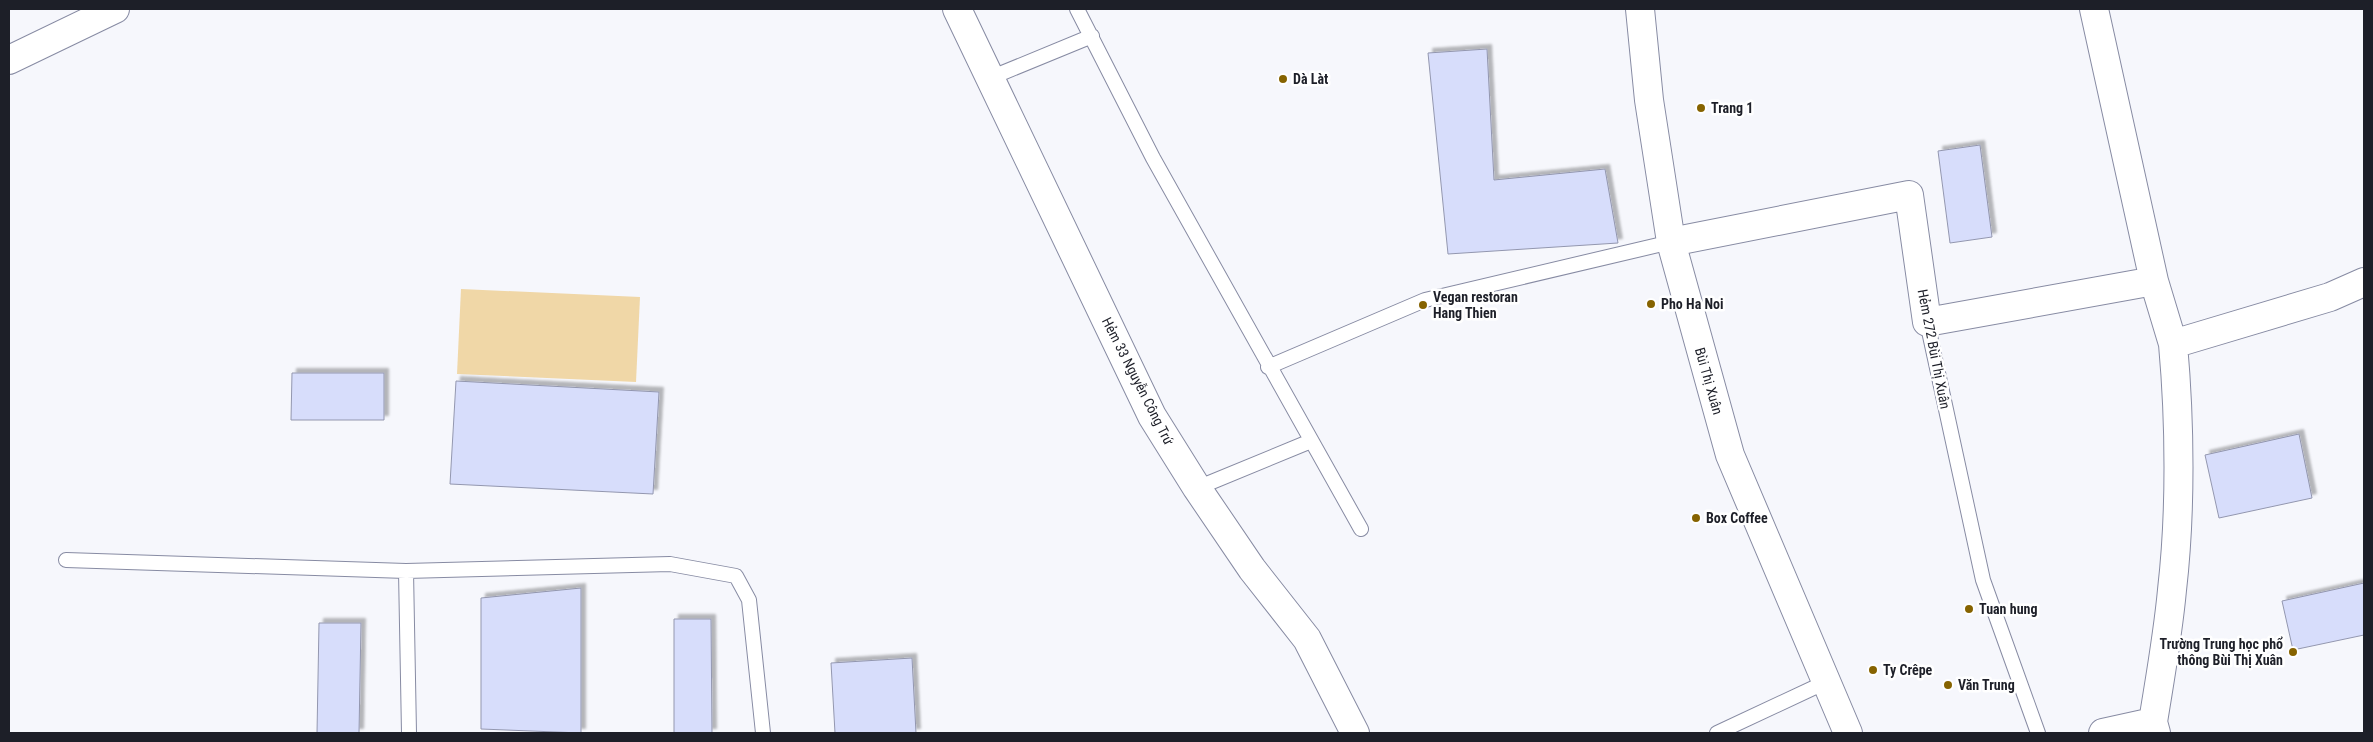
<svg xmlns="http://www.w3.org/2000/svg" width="2373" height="742" viewBox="0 0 2373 742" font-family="'Roboto Condensed',sans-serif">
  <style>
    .green { fill: #f0d7a7 }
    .building { fill: #d7ddfb; stroke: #9397af; filter: url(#shadow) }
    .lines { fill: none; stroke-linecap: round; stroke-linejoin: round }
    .service-casing { stroke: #878ba3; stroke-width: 16 }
    .minor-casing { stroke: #878ba3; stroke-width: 30 }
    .tertiary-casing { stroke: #878ba3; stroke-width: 30 }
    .secondary-casing { stroke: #878ba3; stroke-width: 30 }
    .service { stroke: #fff; stroke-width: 14 }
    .minor { stroke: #fff; stroke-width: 28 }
    .tertiary { stroke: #fff; stroke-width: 28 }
    .secondary { stroke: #fff; stroke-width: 28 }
    .poi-dot { fill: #866300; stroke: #fff; stroke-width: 2 }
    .labels { text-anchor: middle; stroke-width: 5; stroke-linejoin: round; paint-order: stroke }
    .poi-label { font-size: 14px; font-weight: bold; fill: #1d1f28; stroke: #fff; text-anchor: start }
    .street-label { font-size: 14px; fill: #1d1f28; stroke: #fff }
  </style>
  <defs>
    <filter id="shadow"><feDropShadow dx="4.5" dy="-4.5" stdDeviation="1" flood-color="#0004"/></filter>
  </defs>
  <rect width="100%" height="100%" fill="#f6f7fc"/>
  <!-- green -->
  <path class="green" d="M461,289L640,297L636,382L457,374Z"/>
  <!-- building -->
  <path class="building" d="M1487,49L1494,180L1605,169L1618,243L1448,254L1428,53Z
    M1980,145L1992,237L1950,243L1938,151Z
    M292,373H384V420H291Z
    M456,381L659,392L653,494L450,484Z
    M2299,434L2312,498L2219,518L2205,455Z
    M2364,583V635L2293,650L2282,601Z
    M581,588V733L481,729V598Z
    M674,619H711L712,733H674Z
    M319,623H361L359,733H317Z
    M912,658L916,733H835L831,663Z"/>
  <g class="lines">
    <!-- service casing -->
    <g class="service-casing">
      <path id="service" d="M1077,9L1153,158L1361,529
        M990,78L1092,36
        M1927,322L1983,580L2038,733
        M1268,367L1425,300L1671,242
        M1197,488L1311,441
        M66,560L406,571L670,564L736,576L749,600L763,733
        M406,571L409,733
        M1717,733L1826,682"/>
    </g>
    <!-- minor casing -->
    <g class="minor-casing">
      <path id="minor" d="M957,9L1152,416L1197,488L1252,569L1307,639L1355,733
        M2094,9L2154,281L2173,344
        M1671,242L1909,195L1927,322L2154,281
        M2103,733L2153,722
        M2156,733L2153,722C2160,678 2168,634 2172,590C2181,512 2180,422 2173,344L2330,297L2364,282"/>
    </g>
    <!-- tertiary casing -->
    <g class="tertiary-casing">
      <path id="tertiary" d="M1640,9L1649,100L1671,242L1730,455L1848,733"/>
    </g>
    <!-- secondary casing -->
    <g class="secondary-casing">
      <path id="secondary" d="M9,60L115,9"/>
    </g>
    <!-- service -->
    <use href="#service" class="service"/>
    <!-- minor -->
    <use href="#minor" class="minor"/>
    <!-- tertiary -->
    <use href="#tertiary" class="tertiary"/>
    <!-- secondary -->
    <use href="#secondary" class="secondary"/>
  </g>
  <!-- markers -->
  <g class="poi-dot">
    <circle cx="1283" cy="79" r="5"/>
    <circle cx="1701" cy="108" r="5"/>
    <circle cx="1651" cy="304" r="5"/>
    <circle cx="1423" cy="305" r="5"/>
    <circle cx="1696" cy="518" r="5"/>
    <circle cx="1969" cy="609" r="5"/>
    <circle cx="2293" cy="652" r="5"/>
    <circle cx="1873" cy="670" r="5"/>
    <circle cx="1948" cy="685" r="5"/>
  </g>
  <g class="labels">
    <!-- poi labels -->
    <g class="poi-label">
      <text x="1293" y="84">Dà Làt</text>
      <text x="1711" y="113">Trang 1</text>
      <text x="1433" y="302">Vegan restoran<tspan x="1433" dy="16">Hang Thien</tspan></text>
      <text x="1661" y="309">Pho Ha Noi</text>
      <text x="1706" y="523">Box Coffee</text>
      <text x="1979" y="614">Tuan hung</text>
      <text x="2283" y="649" text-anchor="end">Trường Trung học phổ<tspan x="2283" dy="16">thông Bùi Thị Xuân</tspan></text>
      <text x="1883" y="675">Ty Crêpe</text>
      <text x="1958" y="690">Văn Trung</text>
    </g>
    <!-- street labels -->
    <g class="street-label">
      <text transform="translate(1934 349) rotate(79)" y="5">Hẻm 272 Bùi Thị Xuân</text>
      <text transform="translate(1138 381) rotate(63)" y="5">Hẻm 33 Nguyễn Công Trứ</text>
      <text transform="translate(1709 381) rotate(74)" y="5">Bùi Thị Xuân</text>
    </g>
  </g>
  <!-- border -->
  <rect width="2373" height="742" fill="none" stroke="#1d1f28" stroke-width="20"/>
</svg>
